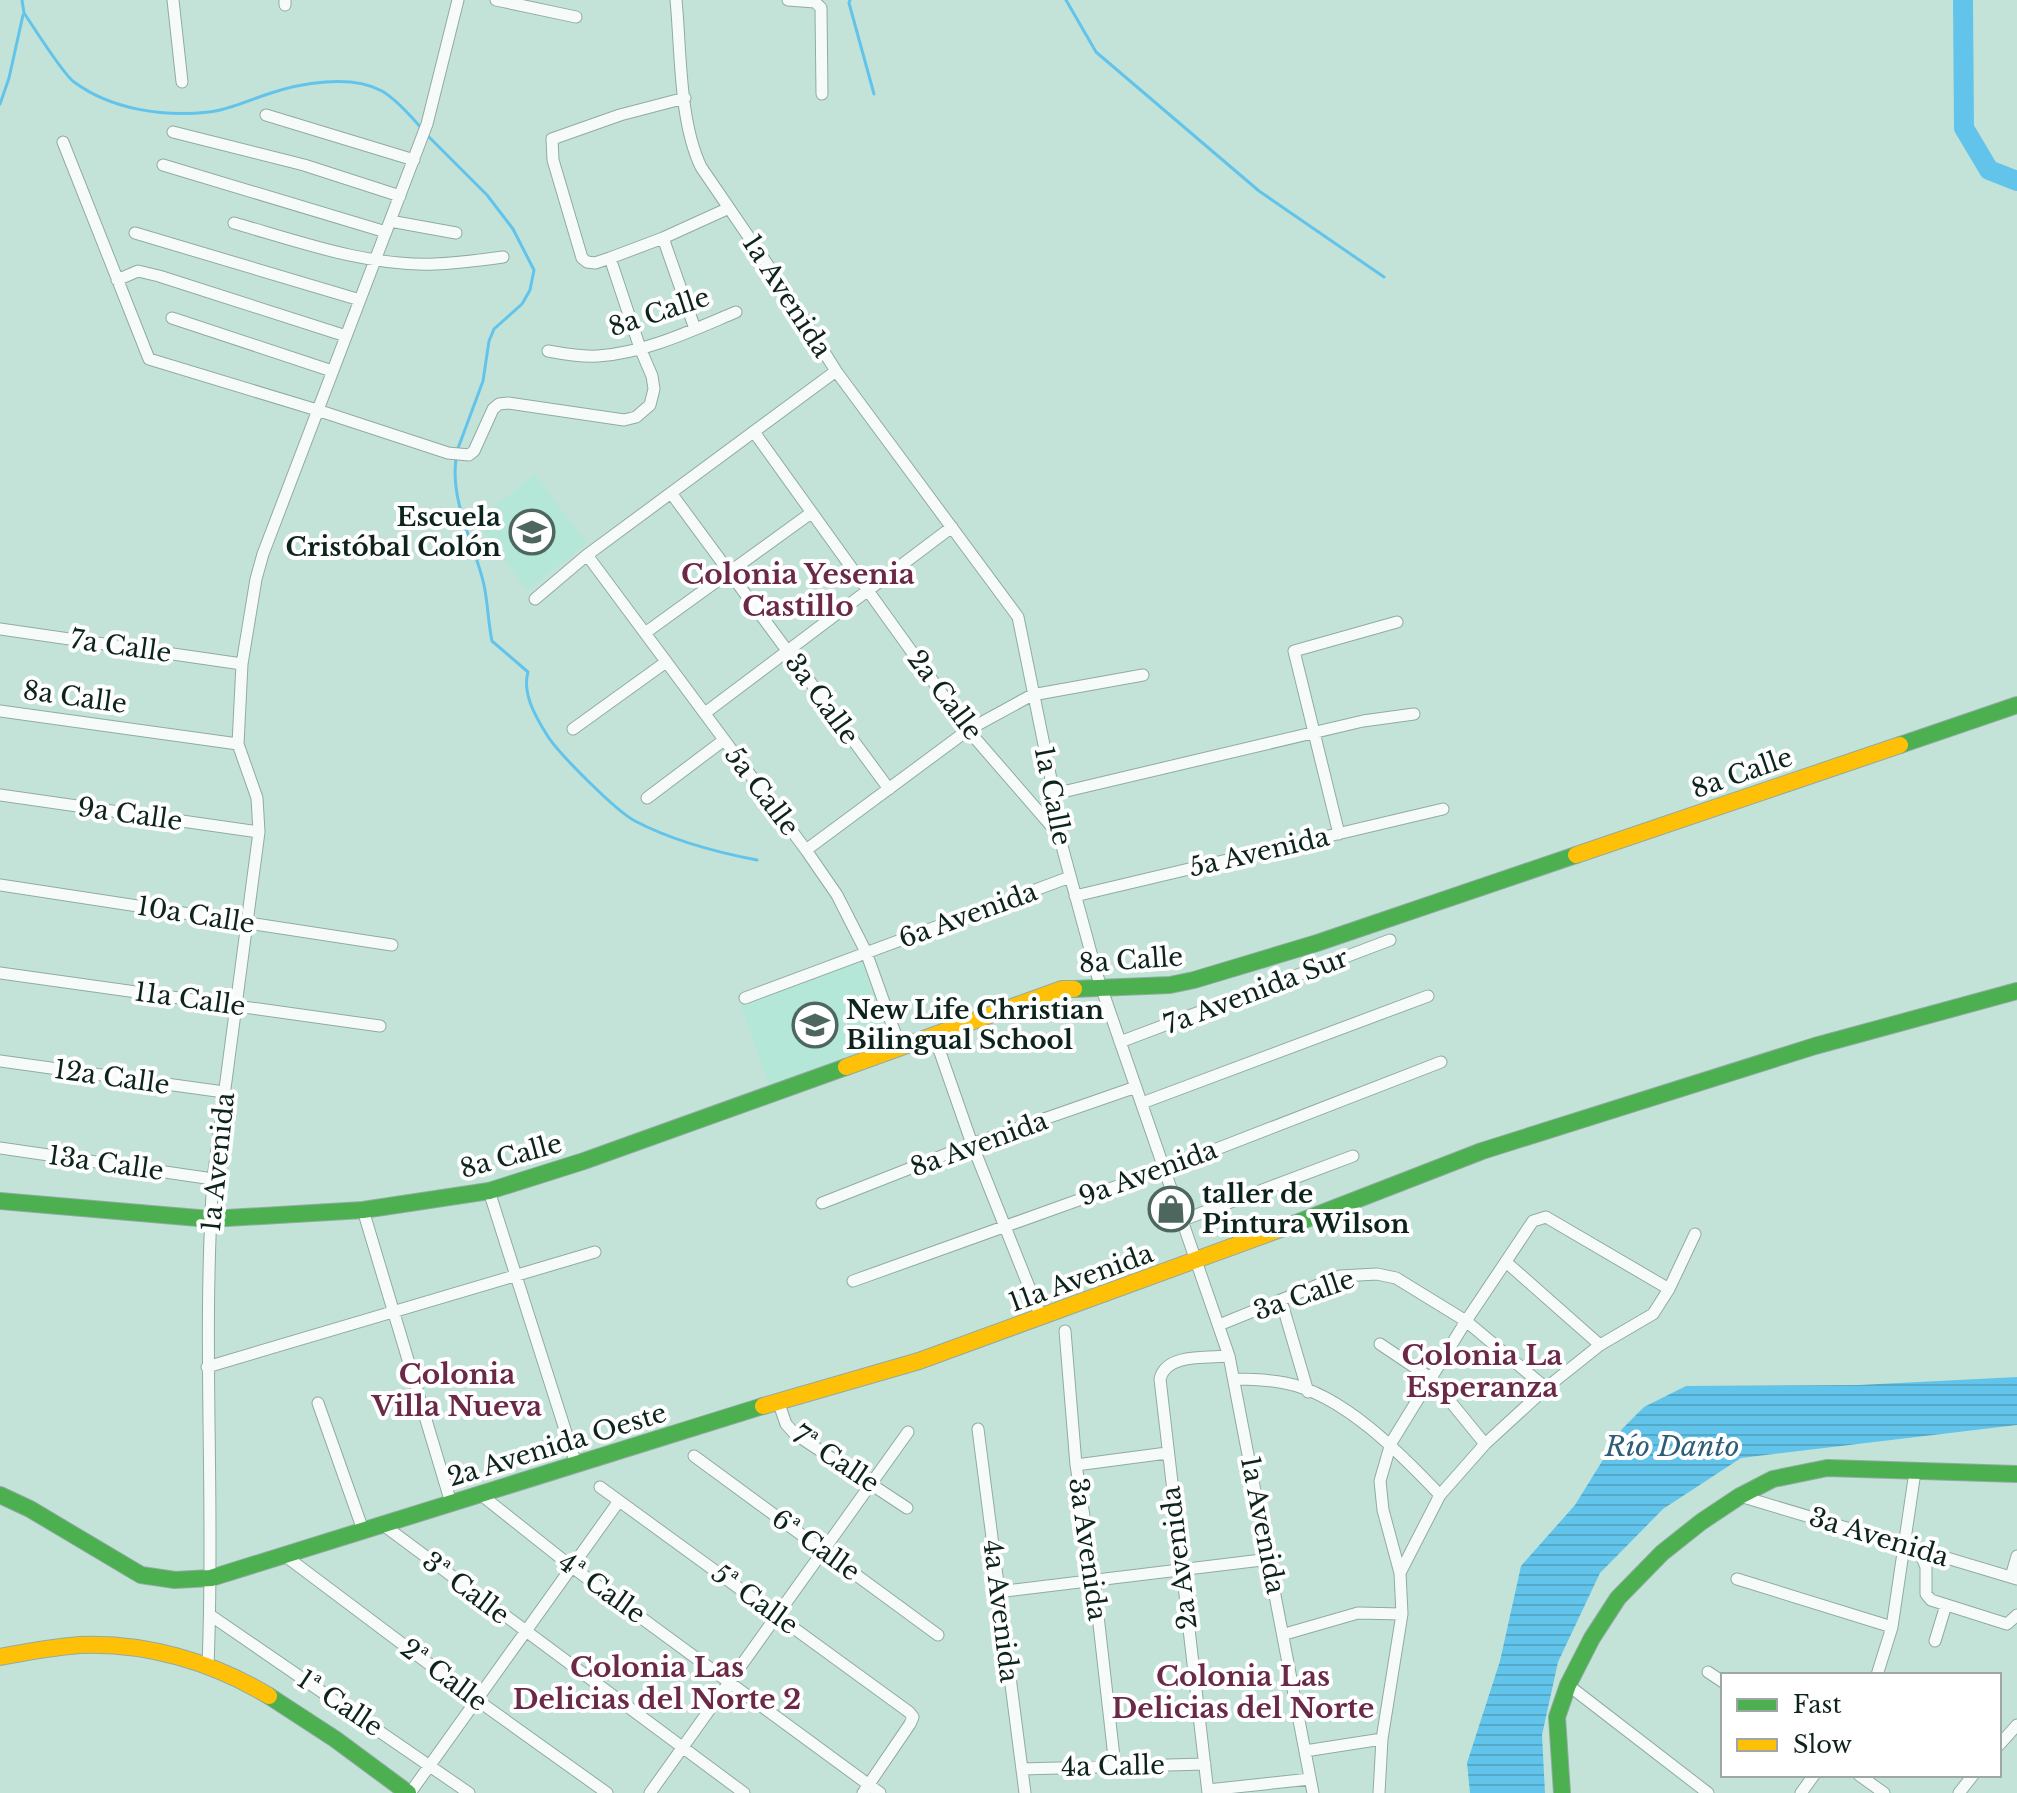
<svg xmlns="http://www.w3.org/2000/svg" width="2017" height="1793" viewBox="0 0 2017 1793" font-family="'Libre Baskerville',serif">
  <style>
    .built { fill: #b4e7d8 }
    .water { fill: url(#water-rules) }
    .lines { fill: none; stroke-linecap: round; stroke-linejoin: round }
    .stream { stroke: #62c4ea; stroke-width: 3 }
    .river { stroke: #62c4ea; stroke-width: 20 }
    .street-casing { stroke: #92aaa3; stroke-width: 13 }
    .fast-casing { stroke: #92aaa3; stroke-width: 18 }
    .slow-casing { stroke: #92aaa3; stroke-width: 18 }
    .street { stroke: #f6fbf9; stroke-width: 11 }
    .fast { stroke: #4caf50; stroke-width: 16 }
    .slow { stroke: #ffc107; stroke-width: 16 }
    .labels { text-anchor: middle; stroke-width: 8; stroke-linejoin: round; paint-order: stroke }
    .street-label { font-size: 26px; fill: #0d241e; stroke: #fff }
    .poi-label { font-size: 26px; font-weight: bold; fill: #0d241e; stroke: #fff; text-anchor: start }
    .neighbourhood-label { font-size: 28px; font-weight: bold; fill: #6b2947; stroke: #fff }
    .water-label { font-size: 28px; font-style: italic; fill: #2d5d77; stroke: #fff }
  </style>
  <defs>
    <pattern id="water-rules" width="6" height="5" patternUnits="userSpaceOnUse" patternTransform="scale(2)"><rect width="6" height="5" fill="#62c4ea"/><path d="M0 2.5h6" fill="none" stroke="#54a8c8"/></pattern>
  </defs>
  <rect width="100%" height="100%" fill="#c3e3d9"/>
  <!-- built -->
  <path class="built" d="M535,474L587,543L527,591L476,521Z
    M861,960L890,1046L770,1087L740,1004Z"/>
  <!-- water -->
  <path class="water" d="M2017,1377V1425L1741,1458L1663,1509L1600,1573L1558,1662L1542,1735L1545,1793H1470L1467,1763L1500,1661L1521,1566L1575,1505L1622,1429L1644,1407L1686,1386L1859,1385Z"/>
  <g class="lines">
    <!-- stream -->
    <path class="stream" d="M22,0L24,13C35,29 62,73 74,82C112,110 164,117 209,112C229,110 249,100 268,94C300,83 351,74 382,91C397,100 411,116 422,129
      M850,0L849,3L874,94
      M1066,0L1096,52L1259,191L1384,277
      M0,104L9,78L23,15
      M427,135L487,195L513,229L534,270L530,290L522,304L494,329L489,341L483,381L457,451
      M456,459C450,502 475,545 484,585C488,604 488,622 492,641L528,672C522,693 535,716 547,735C558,753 616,811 635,821C673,841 715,852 757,860"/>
    <!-- river -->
    <path class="river" d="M1963,0L1964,128L1989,170L2017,181"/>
    <!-- street casing -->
    <g class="street-casing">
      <path id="street" d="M173,0L182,82
        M285,0V5
        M496,0L576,17
        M676,0C681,51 679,121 701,167L789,296L836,371L1018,617L1054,794L1059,835L1097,975L1229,1356L1313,1793
        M788,0L815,2L821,8L822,94
        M685,98L620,115L552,139L553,160L582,258L587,262L595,263L610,258L663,238L729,208
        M266,115L414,160
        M173,132L304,165L400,196
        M63,142L149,359L317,410L448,453L469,455L474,451L493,409L499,404L508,403L624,420L636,417L650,405L654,389L652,376L640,348L610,258
        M163,165L386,232
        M390,221L456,233
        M234,223C297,241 369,267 435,264C458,263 481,260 503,257
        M135,233L360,300
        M663,238L695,329
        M117,280L138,271L159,276L346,336
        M172,318L332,371
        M548,351C564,354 581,357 598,356C645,353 693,330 736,312
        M754,432L968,730L1059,835
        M671,493L889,789
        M587,555L806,850L837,895L866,952L900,1047
        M535,599L587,555L836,371
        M0,629L242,664
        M645,633L811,513
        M0,711L238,744
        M705,713L952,527
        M573,729L666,662
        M1054,794L1363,721L1414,714
        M0,795L259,832
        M647,798L724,740
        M1339,834L1294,651L1397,622
        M806,850L968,730L1032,695L1143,675
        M0,885L392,945
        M1075,896L1443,809
        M0,973L380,1026
        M745,998L1070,877
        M934,1035L972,1144L1041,1317
        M1120,1042L1390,940
        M0,1061L224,1092
        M1142,1103L1428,996
        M0,1148L213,1179
        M489,1191L576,1464
        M822,1203L972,1144L1136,1087
        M363,1210L451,1503
        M1183,1220L1353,1156
        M1506,1262L1600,1345
        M853,1281L1165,1169L1441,1062
        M1281,1300L1308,1392
        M1219,1325L1340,1276L1377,1274L1396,1278L1466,1321L1546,1388
        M1065,1331L1076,1465L1094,1580L1115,1766
        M1380,1344L1432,1379L1485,1444
        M207,1367L595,1252
        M1235,1379C1252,1379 1269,1380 1285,1383C1343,1394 1401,1454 1440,1495
        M778,1401L786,1424L795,1434L907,1508
        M318,1403L363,1530
        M978,1429L1025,1793
        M694,1456L938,1635
        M1076,1465L1167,1453
        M600,1487L909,1712L913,1717L910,1724L863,1793
        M480,1494L572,1567L880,1793
        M1740,1496L2017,1579
        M382,1524L744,1793
        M1919,1550L1926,1567V1594L1931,1600L2007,1624L2017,1615
        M284,1555L477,1700L607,1793
        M1400,1573L1440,1495L1485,1444L1546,1388L1600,1345L1653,1314L1669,1289L1695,1234
        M2011,1577L2017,1556
        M1737,1579L1892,1627
        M998,1592L1270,1559
        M210,1615L469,1793
        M1285,1634L1358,1613L1402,1614
        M1935,1641L1946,1605
        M208,1665C215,1503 202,1341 213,1179L259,832L257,798L238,744L242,664L256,579L263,554L427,124L458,0
        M1708,1672L1723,1682
        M1877,1675L1892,1627L1915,1472
        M1568,1685L1708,1793
        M1999,1745L2017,1725
        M1305,1751L1382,1739
        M1022,1769L1205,1764
        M1859,1775L1884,1793
        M1208,1790L1310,1779
        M410,1793L619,1501
        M650,1793L908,1432
        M1208,1793L1160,1379C1166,1353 1207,1358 1229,1356
        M1379,1793L1382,1739L1402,1614L1400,1573L1383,1510L1380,1481L1391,1443L1466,1321L1533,1221L1546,1217L1669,1289
        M1801,1793L1814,1775
        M1959,1793L1973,1775"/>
    </g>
    <!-- fast casing -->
    <g class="fast-casing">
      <path id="fast" d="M1900,745L2017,705
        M1074,989L1170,985L1194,980L1317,943L1576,855
        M0,1201L210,1219L363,1210L489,1191L584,1161L846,1067
        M1286,1227L1482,1151L1815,1046L2017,991
        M0,1495L30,1509L141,1575L175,1580L211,1578L763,1406
        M269,1696L335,1739L408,1793
        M1562,1793L1557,1717L1568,1685L1592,1638L1618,1598L1662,1553L1701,1522L1740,1496L1773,1479L1827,1468L2017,1474"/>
    </g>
    <!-- slow casing -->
    <g class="slow-casing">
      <path id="slow" d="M1576,855L1900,745
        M846,1067L1062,989H1074
        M763,1406L919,1361L1286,1227
        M0,1657C26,1652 53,1647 80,1645C145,1642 213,1662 269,1696"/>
    </g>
    <!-- street -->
    <use href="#street" class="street"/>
    <!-- fast -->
    <use href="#fast" class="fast"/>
    <!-- slow -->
    <use href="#slow" class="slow"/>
  </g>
  <!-- icons -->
  <defs>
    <g id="school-ring" transform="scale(2.3)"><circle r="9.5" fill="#fff" stroke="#4d675f" stroke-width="1.5"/><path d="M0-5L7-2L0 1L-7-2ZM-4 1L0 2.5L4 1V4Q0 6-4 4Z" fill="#4d675f"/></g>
    <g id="shop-ring" transform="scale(2.3)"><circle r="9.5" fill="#fff" stroke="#4d675f" stroke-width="1.5"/><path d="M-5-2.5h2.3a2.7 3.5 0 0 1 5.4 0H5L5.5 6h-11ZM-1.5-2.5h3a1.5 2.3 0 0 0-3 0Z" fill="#4d675f"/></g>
  </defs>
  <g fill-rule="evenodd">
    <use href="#school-ring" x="532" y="532"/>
    <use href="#school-ring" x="815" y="1025"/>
    <use href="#shop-ring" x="1171" y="1209"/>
  </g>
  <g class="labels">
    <!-- street labels -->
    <g class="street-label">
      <text transform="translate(787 296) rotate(57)" y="9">1a Avenida</text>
      <text transform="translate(659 312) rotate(-18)" y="9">8a Calle</text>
      <text transform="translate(121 646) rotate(8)" y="9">7a Calle</text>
      <text transform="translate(945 695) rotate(53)" y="9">2a Calle</text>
      <text transform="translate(75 697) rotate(8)" y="9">8a Calle</text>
      <text transform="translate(822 699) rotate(54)" y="9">3a Calle</text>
      <text transform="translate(1742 773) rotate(-19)" y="9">8a Calle</text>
      <text transform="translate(762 791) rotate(53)" y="9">5a Calle</text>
      <text transform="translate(1053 796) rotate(79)" y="9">1a Calle</text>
      <text transform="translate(130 814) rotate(8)" y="9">9a Calle</text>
      <text transform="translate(1259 852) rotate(-13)" y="9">5a Avenida</text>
      <text transform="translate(196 915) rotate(9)" y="9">10a Calle</text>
      <text transform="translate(968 915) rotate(-20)" y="9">6a Avenida</text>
      <text transform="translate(1131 960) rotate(-4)" y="9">8a Calle</text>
      <text transform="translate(1256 991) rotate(-21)" y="9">7a Avenida Sur</text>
      <text transform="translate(190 999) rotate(8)" y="9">11a Calle</text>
      <text transform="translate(112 1077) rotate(8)" y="9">12a Calle</text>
      <text transform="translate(979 1144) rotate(-20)" y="9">8a Avenida</text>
      <text transform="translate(511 1156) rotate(-15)" y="9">8a Calle</text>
      <text transform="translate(218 1162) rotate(-84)" y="9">1a Avenida</text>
      <text transform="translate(106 1163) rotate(8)" y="9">13a Calle</text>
      <text transform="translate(1148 1173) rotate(-20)" y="9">9a Avenida</text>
      <text transform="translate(1081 1278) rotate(-20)" y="9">11a Avenida</text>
      <text transform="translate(1304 1295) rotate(-19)" y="9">3a Calle</text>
      <text transform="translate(557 1445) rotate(-17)" y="9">2a Avenida Oeste</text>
      <text transform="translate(836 1459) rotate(34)" y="9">7ª Calle</text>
      <text transform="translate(1263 1525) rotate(79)" y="9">1a Avenida</text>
      <text transform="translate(1879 1537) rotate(17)" y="9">3a Avenida</text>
      <text transform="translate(816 1545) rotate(36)" y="9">6ª Calle</text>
      <text transform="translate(1088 1549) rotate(82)" y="9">3a Avenida</text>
      <text transform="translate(1179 1558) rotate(-97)" y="9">2a Avenida</text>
      <text transform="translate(466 1588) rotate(37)" y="9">3ª Calle</text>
      <text transform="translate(602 1588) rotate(36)" y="9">4ª Calle</text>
      <text transform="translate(755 1599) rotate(36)" y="9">5ª Calle</text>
      <text transform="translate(1001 1611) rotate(83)" y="9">4a Avenida</text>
      <text transform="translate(444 1675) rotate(37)" y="9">2ª Calle</text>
      <text transform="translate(340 1703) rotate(34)" y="9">1ª Calle</text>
      <text transform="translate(1113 1766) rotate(-1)" y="9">4a Calle</text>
    </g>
    <!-- poi labels -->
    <g class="poi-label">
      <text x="501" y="526" text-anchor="end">Escuela<tspan x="501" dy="30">Cristóbal Colón</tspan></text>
      <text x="846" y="1019">New Life Christian<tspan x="846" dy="30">Bilingual School</tspan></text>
      <text x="1202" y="1203">taller de<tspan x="1202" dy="30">Pintura Wilson</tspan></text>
    </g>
    <!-- neighbourhood labels -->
    <g class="neighbourhood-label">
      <text x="798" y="584">Colonia Yesenia<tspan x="798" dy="32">Castillo</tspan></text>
      <text x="1482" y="1365">Colonia La<tspan x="1482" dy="32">Esperanza</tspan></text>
      <text x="457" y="1384">Colonia<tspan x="457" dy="32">Villa Nueva</tspan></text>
      <text x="657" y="1677">Colonia Las<tspan x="657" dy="32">Delicias del Norte 2</tspan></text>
      <text x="1243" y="1686">Colonia Las<tspan x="1243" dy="32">Delicias del Norte</tspan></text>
    </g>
    <!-- water labels -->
    <g class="water-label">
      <text x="1672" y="1456">Río Danto</text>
    </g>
  </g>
  <!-- legend -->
  <rect x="1721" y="1673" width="280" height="104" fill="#ffffff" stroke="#9ea7a5" stroke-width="2"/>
  <rect x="1737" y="1699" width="40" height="12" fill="#4caf50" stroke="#9ea7a5" stroke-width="2"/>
  <text x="1793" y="1713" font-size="24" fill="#0d241e">Fast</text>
  <rect x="1737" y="1739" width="40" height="12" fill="#ffc107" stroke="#9ea7a5" stroke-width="2"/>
  <text x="1793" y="1753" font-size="24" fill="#0d241e">Slow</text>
</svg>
